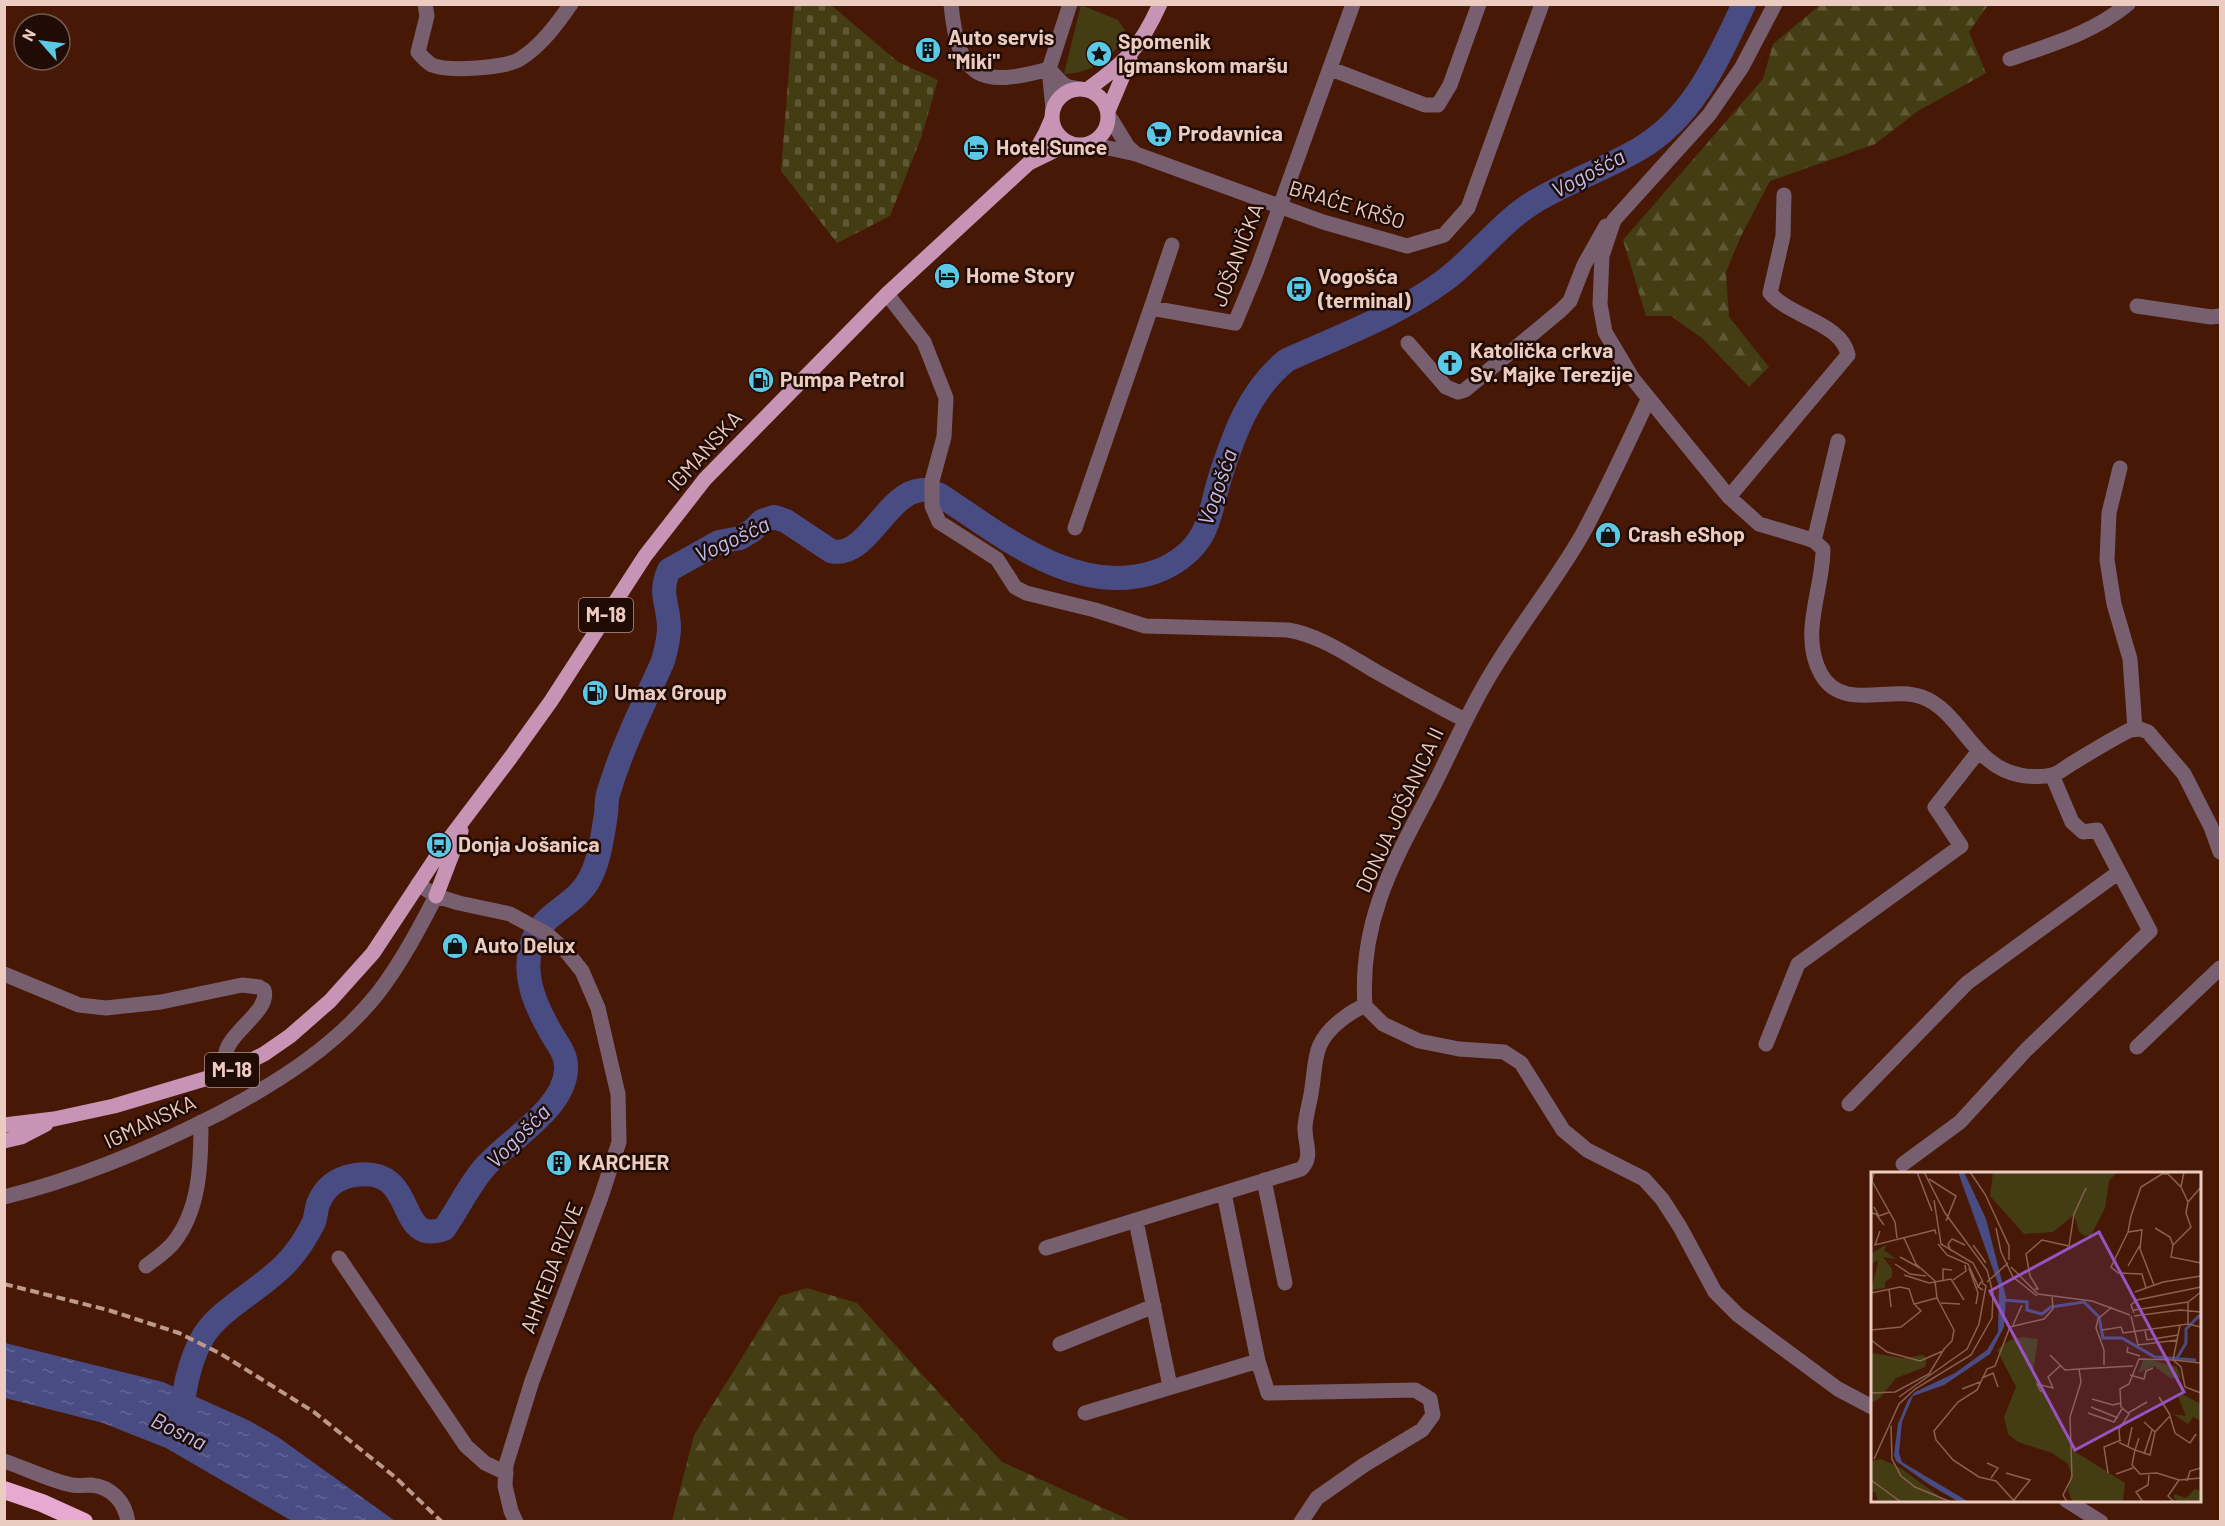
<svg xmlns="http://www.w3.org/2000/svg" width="2225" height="1526" viewBox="0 0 2225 1526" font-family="Barlow,sans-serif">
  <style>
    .forest { fill: url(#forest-firs) }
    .cemetery { fill: url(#cemetery-stones) }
    .green { fill: #443d13 }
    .water { fill: url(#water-ripples) }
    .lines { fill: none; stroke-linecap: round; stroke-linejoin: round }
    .river { stroke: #494c82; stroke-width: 24 }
    .minor { stroke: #785f6f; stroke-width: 15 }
    .major { stroke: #c794b6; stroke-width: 15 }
    .highway { stroke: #e7a9d2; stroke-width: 18 }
    .rail { stroke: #bd998c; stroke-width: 4; stroke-dasharray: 9 4.5; stroke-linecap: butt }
    .labels { text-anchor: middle; stroke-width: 5; stroke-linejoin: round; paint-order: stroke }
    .shield { fill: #200b05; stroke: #af9289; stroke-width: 1.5 }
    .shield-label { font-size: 20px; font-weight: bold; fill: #ecccc1 }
    .poi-label { font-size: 21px; font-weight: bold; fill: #ecccc1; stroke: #200b05; text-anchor: start }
    .street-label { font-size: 21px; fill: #ecccc1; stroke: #200b05 }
    .water-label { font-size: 22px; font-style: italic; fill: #bac0f3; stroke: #200b05 }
    .inset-river { fill: none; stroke: #494c82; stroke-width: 3 }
    .inset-road { fill: none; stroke: #896051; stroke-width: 1.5 }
    .view { fill: #9754c0; fill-opacity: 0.15; stroke: #9754c0; stroke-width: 3 }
    .inset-edge { fill: none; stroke: #ecccc1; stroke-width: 3 }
  </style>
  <defs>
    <pattern id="forest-firs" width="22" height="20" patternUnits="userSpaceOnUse" patternTransform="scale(1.5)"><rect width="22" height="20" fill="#443d13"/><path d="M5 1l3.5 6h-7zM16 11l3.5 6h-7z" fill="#5f5834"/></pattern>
    <pattern id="cemetery-stones" width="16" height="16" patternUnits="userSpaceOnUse" patternTransform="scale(1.5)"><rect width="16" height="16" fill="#443d13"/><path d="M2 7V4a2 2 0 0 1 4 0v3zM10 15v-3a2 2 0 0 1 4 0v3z" fill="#5f5834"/></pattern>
    <pattern id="water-ripples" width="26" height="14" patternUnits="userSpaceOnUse" patternTransform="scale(1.5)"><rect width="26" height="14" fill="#494c82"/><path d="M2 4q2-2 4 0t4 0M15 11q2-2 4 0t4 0" fill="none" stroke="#636592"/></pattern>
  </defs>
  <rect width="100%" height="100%" fill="#471806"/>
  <!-- forest -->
  <path class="forest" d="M1820,5H1988L1969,32L1986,73L1918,111L1875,144L1770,181L1741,236L1726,272L1729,317L1769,367L1749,387L1703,339L1671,316H1646L1623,240L1763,79L1773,44Z
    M807,1288L857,1303L1002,1462L1132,1521H672L694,1435L780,1296Z"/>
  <!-- cemetery -->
  <path class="cemetery" d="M794,5H831L898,62L938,80L921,138L890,216L837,243L781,171Z"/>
  <!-- green -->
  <path class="green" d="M1081,5L1118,20L1129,36C1109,57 1095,73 1064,74Z"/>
  <!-- water -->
  <path class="water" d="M5,1343L163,1382L248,1420L278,1437L395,1521H292L166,1448L103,1423L5,1398Z"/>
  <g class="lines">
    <!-- river -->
    <path class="river" d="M180,1422C184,1392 188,1362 204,1335C222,1307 267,1286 289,1260C298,1250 308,1234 314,1222C316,1216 316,1210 318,1204C325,1186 337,1178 355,1175C419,1165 394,1247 444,1229C458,1209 468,1187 484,1168C508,1140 565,1109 566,1069C567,1056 559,1046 553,1036C537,1009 522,978 531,946C540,912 577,907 591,876C600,858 603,833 606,814C607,806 606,798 609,791C622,747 644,704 663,661C666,650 669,639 669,628C669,604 658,594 669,570L719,542L740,538L753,530L762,521L774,517L786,521L831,551C867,560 886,492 922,490C928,489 934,493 940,495C1001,535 1077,598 1155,572C1174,565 1193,552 1203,533C1211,517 1214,498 1219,481C1233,436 1249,390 1287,360C1340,336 1398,315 1445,280C1476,257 1500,223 1534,202C1567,182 1605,169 1639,149C1694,117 1718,59 1744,4"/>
    <!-- minor -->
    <path class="minor" d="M425,4L427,16L418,52C422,57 427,62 432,65C448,72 506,68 520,59C541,46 557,24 571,4
      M951,4C958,79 980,88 1049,69
      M1775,4L1742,67L1709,115L1614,220L1602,256L1600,304L1605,332L1633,379L1729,497L1759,524L1806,538L1814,541L1823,549C1823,591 1799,634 1821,674C1842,712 1890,685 1922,697C1961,711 1973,767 2020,775C2028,777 2044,777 2052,775C2058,774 2066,767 2071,764C2091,752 2110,740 2130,730L2140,729L2148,732L2184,774L2211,827L2220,852
      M2010,59C2052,44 2093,33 2128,4
      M1049,69C1057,77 1063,88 1075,88
      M1331,69L1425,105H1438L1450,85L1479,4
      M1053,109L1049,69L1070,4
      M1109,116L1128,147L1136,154
      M1090,144L1136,154L1323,222L1407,246L1444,235L1468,208L1542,4
      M887,294L924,342L946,398L944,437L932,481V506L939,522L997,559L1015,587L1026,593L1095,610L1145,626L1288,630C1319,635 1348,655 1375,671C1405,688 1435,705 1465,720
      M2137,306L2211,317L2220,316
      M1151,308L1172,245
      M1408,343L1446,387L1458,392L1465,390L1560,311L1570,301L1584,265L1606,226
      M1648,400C1627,445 1606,491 1582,535C1555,582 1520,625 1492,672C1469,709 1452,750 1432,789C1394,861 1359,921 1365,1006L1383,1024L1419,1041L1459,1049L1504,1052L1521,1063L1563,1130L1587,1150L1644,1179L1662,1199L1680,1227L1715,1292L1738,1315L1838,1389L1872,1407
      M2120,468L2109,513L2107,560L2114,604L2130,659L2135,729
      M1729,497L1848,355C1842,323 1790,317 1770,293L1783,236L1784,195
      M1075,528L1151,308L1235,323L1257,270L1353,4
      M1814,541L1838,441
      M418,884L436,896L459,903L510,914L547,934L565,950L582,971L598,1008L618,1094L619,1142L601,1197L532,1381L506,1465L505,1486L511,1511L516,1522
      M4,974L79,1005L106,1008L161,1002L242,985L259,987L264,990C271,1012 225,1033 225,1058C225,1062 227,1067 228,1072
      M1766,1044L1798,964L1961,846L1935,807L1978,752
      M2137,1047L2220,968
      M1849,1104L1967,983L2119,872
      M1903,1164L1960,1122L2026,1050L2150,931L2097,830L2083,832L2072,822L2052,775
      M1264,1180L1285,1283
      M1224,1193L1258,1361L1268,1393L1415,1390L1430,1399L1433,1415L1422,1430L1364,1465L1317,1498L1301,1522
      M4,1197C81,1178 150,1149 220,1113C278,1082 336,1046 378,993C401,963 419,929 436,896
      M1136,1221L1170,1386
      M1046,1248L1301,1169C1314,1157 1304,1142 1305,1126C1306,1116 1309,1105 1311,1094C1317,1060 1311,1044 1341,1020C1349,1014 1355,1009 1365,1006
      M339,1258L466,1446L485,1463L506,1473
      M146,1266C155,1259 166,1252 174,1242C200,1209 201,1163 201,1122
      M1060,1344L1154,1306
      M1085,1413L1258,1361
      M4,1461C25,1468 51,1481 72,1485C78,1486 85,1485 91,1485C112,1487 125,1502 128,1522
      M2066,1500L2101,1522"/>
    <!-- major -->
    <path class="major" d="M1052 117a28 28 0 1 1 56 0a28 28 0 1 1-56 0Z
      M1088,89C1127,61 1140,48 1160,4
      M1108,111L1130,59
      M1029,163L1046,132L1052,118
      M436,896L461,831
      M4,1125L54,1119L114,1106L228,1072L264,1054L290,1036L330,1001L373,953L443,847L511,757L551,701L645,556L705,479L887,294L1005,185L1029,163L1070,143
      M4,1141L21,1137L46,1124"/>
    <!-- highway -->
    <path class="highway" d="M4,1490L42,1503L84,1522"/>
    <!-- rail -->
    <path class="rail" d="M4,1284L108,1310L179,1333L221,1354L314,1412L395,1477L442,1522"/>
  </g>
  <!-- icons -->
  <defs>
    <g id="building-disc" transform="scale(1.35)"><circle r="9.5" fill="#5bc8e6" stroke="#200b05"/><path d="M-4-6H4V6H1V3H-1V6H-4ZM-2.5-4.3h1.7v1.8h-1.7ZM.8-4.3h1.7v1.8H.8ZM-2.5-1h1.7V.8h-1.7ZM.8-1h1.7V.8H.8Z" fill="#111"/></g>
    <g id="sight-disc" transform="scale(1.35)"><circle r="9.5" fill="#5bc8e6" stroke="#200b05"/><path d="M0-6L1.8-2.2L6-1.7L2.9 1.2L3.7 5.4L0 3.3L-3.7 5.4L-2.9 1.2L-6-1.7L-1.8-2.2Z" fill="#111"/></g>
    <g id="supermarket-disc" transform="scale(1.35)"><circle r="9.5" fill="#5bc8e6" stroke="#200b05"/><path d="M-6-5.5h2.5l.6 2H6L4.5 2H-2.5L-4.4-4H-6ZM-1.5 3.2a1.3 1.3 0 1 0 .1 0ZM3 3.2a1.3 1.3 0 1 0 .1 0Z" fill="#111"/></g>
    <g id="hotel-disc" transform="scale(1.35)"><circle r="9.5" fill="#5bc8e6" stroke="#200b05"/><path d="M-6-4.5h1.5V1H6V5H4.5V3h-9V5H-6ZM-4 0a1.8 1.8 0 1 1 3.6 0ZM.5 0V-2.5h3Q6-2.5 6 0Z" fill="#111"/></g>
    <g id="bus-disc" transform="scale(1.35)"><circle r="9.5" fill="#5bc8e6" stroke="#200b05"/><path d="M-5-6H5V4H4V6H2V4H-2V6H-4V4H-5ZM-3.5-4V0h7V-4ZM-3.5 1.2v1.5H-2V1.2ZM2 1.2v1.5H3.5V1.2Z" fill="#111"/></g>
    <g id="church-disc" transform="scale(1.35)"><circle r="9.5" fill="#5bc8e6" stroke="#200b05"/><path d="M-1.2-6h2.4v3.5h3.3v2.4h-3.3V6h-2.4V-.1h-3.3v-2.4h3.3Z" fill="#111"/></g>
    <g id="fuel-disc" transform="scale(1.35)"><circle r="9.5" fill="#5bc8e6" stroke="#200b05"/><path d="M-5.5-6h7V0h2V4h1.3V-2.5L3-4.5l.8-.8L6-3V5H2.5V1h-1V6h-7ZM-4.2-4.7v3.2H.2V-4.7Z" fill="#111"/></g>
    <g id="shop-disc" transform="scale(1.35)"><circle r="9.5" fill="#5bc8e6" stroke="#200b05"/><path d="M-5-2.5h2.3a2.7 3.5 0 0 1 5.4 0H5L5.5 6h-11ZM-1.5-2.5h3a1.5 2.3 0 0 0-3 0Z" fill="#111"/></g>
  </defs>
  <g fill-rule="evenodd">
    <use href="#building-disc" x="928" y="50"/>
    <use href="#sight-disc" x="1099" y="54"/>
    <use href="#supermarket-disc" x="1159" y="134"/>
    <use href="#hotel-disc" x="976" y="148"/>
    <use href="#hotel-disc" x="947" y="276"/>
    <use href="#bus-disc" x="1299" y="289"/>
    <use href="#church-disc" x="1450" y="363"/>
    <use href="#fuel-disc" x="761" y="380"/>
    <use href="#shop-disc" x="1608" y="535"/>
    <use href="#fuel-disc" x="595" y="693"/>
    <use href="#bus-disc" x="439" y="845"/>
    <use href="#shop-disc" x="455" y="946"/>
    <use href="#building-disc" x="559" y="1163"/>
  </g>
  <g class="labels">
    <!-- shield labels -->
    <g class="shield">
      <rect x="579" y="598" width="54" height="34" rx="4.5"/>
      <rect x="205" y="1053" width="54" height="34" rx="4.5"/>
    </g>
    <g class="shield-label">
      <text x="606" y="622">M-18</text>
      <text x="232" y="1077">M-18</text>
    </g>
    <!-- poi labels -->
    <g class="poi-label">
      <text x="948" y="45">Auto servis<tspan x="948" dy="24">"Miki"</tspan></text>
      <text x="1118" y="49">Spomenik<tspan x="1118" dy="24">Igmanskom maršu</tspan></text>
      <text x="1178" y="141">Prodavnica</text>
      <text x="996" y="155">Hotel Sunce</text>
      <text x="966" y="283">Home Story</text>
      <text x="1318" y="284">Vogošća<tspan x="1318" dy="24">(terminal)</tspan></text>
      <text x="1470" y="358">Katolička crkva<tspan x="1470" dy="24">Sv. Majke Terezije</tspan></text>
      <text x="780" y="387">Pumpa Petrol</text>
      <text x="1628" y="542">Crash eShop</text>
      <text x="614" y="700">Umax Group</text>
      <text x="458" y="852">Donja Jošanica</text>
      <text x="474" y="953">Auto Delux</text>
      <text x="578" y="1170">KARCHER</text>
    </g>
    <!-- street labels -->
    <g class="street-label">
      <text transform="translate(1347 205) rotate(17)" y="7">BRAĆE KRŠO</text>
      <text transform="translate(1238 255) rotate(-69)" y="7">JOŠANIČKA</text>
      <text transform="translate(705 451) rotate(-48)" y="7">IGMANSKA</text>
      <text transform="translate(1400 810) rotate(-65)" y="7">DONJA JOŠANICA II</text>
      <text transform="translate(150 1122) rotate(-25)" y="7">IGMANSKA</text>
      <text transform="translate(552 1268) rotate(-69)" y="7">AHMEDA RIZVE</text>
    </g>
    <!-- water labels -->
    <g class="water-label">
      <text transform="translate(1588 173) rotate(-28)" y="8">Vogošća</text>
      <text transform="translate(1217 487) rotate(-71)" y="8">Vogošća</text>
      <text transform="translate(732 539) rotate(-25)" y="8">Vogošća</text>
      <text transform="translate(518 1136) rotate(-45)" y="8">Vogošća</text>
      <text transform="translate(179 1431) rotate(26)" y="8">Bosna</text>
    </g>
  </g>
  <!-- overview -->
  <g transform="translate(1871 1172)">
    <rect width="330" height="330" fill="#471806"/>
    <path d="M122,0H246L238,9L234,36L220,63L214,64L208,60L203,43L182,60L153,62L119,24ZM16,72L13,78L25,87L12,85L21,97V105L14,110V116L0,118L7,91L6,88L0,93V82ZM152,165L167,167L162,201L203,279L254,311L252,330H202L197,319L200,301L197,292L181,281L147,270L137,262L133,245L145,215L126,178L139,168ZM0,181L32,186L52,183L56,187L54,195L25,206L9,226L0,231ZM273,186L306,195L310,206H299L283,194L267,201ZM311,222L330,232V249L322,245L317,252L302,242L315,244L307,225ZM10,287L28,295L76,330L7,328L4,320H0V289ZM324,317L330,319V330H307L303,326V322L315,326Z" fill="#443d13"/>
    <path d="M87,0H93L115,47L135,125L133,155L119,182L73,213L42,224L31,250L28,281L31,290L98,330H88L59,313L25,289L23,283L27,252L37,228L44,220L84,201L116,178L127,160L128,114Z" fill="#494c82"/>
    <path class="inset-river" d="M133,128L156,130V138L171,142L180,135L213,130L228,145L232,166H251L284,185L325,188M306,186L315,171V157L329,143"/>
    <path class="inset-road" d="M3,0L1,9L24,50L26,66M46,0L61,39M99,0L114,22L138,74V88M313,0L310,15L317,30L315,41L320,55L302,73L300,85L330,91M58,7L85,24L75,49M63,28L70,72L102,91L112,110M317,30L330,15M3,35L8,44L19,40M0,41L5,42L13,53M125,56L130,80M284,56L299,65L302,73M9,59L4,73L64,58L65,62M257,60L240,95L247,101L271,102L275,116M67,72L76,83L97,92L107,114M102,73L115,91M80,79L77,72L81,67L94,73M130,80L142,105L166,124M29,85L49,96M24,92L39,102L55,104M257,94L269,73M140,95L167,122L221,129L259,143M98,96L107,121L105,132M33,103L58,111L80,107L93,128M72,108V97L81,98M82,108L95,99L94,93M116,110L137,91M283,113L269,77L271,58L257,60L260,44L270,15L291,2H297L310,15M18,117L20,135M164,117H167L159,104L155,82L171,68L198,74L203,42L215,16M264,120L292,110L330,104M0,121L29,115L38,117L43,132L66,126L64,109L45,92L33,66M66,126L83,158L81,169L72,178M70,131L89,132M263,138L317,130L330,120M263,141L260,133L266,128L330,115M260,144L267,173L307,168M263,144L309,138L330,140M317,152V130M142,153L151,133M309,153L302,188L268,187L258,212L249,217L250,235L258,242L248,257L249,271L264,278L261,293L269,302L286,301L308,308L330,306M0,158L30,155L50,139L44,133M231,158L250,155L252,161L317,152L330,155M274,159L276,168L307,163M0,168L16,180L49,189L72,179L58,202L24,220L0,221M257,175L256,180L269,184M179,183L194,198L208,197M302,188L310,195L314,215L330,221M302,188L330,191M233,193V178L225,156L227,147L241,135M259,203L273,207L275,199L282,196M111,206L122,201L127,215M91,217L109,210M170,220L166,212L182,216L177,205L189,194M28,225L96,177L108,152L115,114L110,110L107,115L112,118M288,225L299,243M221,227L242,233L250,231M220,235L247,246M217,241L243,250L251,237M257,241L276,230M20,254L21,287L30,304L44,315L80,330M284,260L299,244L304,261L319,271L325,262M268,266L264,278L279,283L284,260L273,250M257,274L261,255M273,282L281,258M3,287L28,232L44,217L100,183L121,146L122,121L116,98L74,41L53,0M116,291L127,296L120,306M135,301L159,308L143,328M237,301L233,275L250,268M245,302L262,296M0,308L30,330M316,309L319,299L330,296M144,330L125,309L108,305L82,288L65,268L63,259L87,230L106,218L116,197L124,194L139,155L173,147L182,137L181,124M196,330L192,323L201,305L199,245L210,210L208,197L262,194M272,330L265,320L277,313L278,303M303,330L297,324L308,308"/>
    <path class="view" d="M228,60L313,220L204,278L119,119Z"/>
    <rect width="330" height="330" class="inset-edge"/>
  </g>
  <!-- border -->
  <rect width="2225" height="1526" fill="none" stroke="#ecccc1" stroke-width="12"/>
  <!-- north arrow -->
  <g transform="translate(42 42) rotate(298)"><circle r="28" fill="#200b05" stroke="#725850" stroke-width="1.5"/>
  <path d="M0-4.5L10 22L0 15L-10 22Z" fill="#5bc8e6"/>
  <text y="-9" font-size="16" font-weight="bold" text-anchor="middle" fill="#ecccc1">N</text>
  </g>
</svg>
